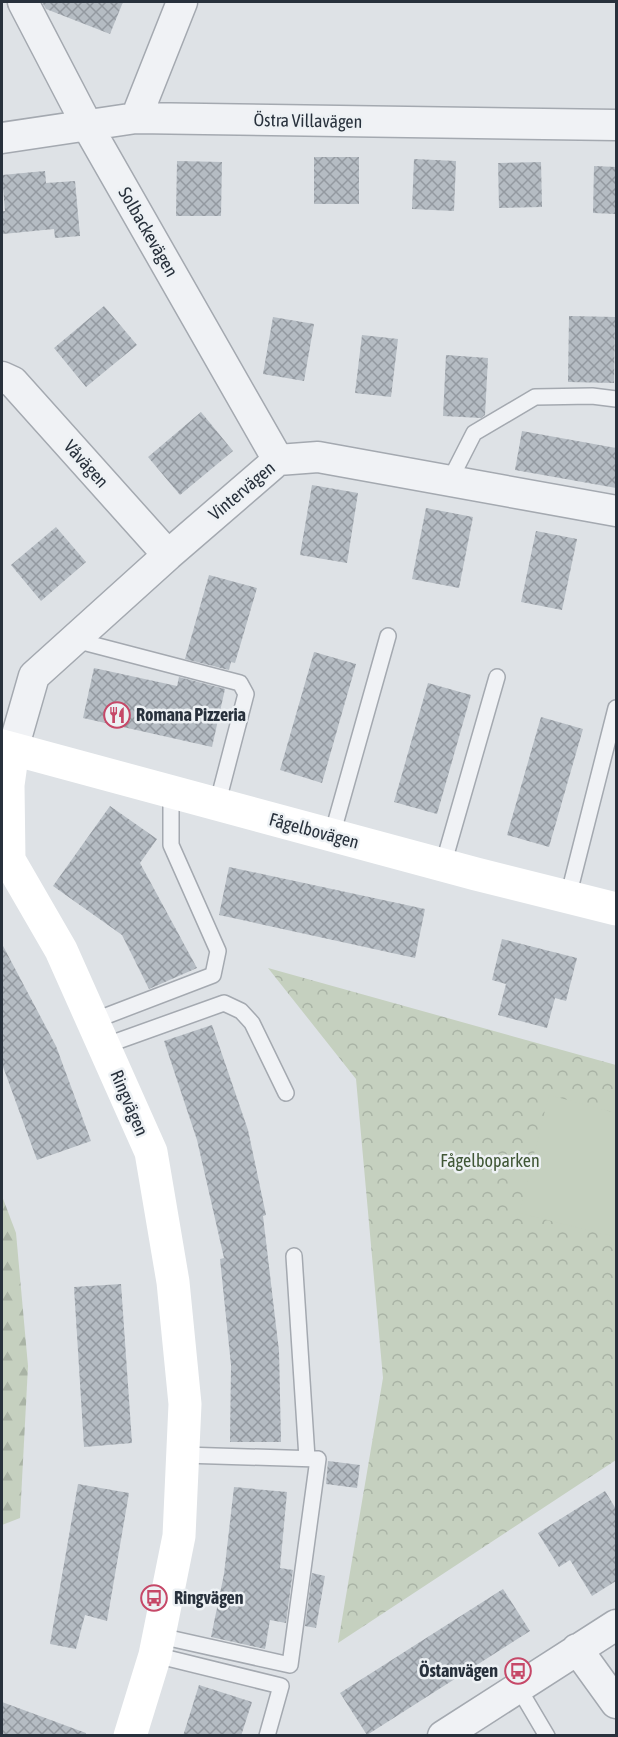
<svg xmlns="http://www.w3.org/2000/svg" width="618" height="1737" viewBox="0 0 618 1737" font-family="'Asap Condensed',sans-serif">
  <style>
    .forest { fill: url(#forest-firs) }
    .park { fill: url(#park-crowns) }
    .pitch { fill: #c5d0bf }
    .building { fill: url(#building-cross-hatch) }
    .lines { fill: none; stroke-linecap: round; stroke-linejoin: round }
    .lane-casing { stroke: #a4a9b0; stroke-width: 18 }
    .street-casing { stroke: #a4a9b0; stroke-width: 33 }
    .lane { stroke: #f0f2f5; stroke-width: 15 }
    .street { stroke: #f0f2f5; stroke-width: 30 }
    .secondary { stroke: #fff; stroke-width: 33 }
    .labels { text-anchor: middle; stroke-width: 5; stroke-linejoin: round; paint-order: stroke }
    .street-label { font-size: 18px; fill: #28313c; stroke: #edf1f4 }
    .poi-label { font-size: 18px; font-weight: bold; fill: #28313c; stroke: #edf1f4; text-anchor: start }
    .park-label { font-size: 18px; fill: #405736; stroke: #edf1f4 }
  </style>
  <defs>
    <pattern id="forest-firs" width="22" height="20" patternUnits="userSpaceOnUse" patternTransform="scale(1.5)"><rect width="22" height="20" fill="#c5d0bf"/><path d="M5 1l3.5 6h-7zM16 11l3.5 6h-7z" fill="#a9b3a5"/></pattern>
    <pattern id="park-crowns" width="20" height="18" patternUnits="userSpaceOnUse" patternTransform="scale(1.5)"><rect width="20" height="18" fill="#c5d0bf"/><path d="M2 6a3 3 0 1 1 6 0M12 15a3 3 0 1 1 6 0" fill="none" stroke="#a9b3a5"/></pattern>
    <pattern id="building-cross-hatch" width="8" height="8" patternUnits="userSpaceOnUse" patternTransform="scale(1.5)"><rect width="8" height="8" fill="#b5bcc3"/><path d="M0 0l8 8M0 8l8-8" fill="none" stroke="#9399a0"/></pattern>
  </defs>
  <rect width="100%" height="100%" fill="#dee2e6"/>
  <!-- forest -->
  <path class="forest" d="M2,1196L16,1233L28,1366L20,1518L2,1525Z"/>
  <!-- park -->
  <path class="park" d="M268,968L616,1065V1460L338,1643L383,1378L356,1079Z"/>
  <!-- pitch -->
  <path class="pitch" d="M549,1095L616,1113V1237L519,1213Z"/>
  <!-- building -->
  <path class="building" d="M42,2H123L110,34L46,9Z
    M314,157H359V204H314Z
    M414,159L456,161L454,211L412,209Z
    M177,161L222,162L221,216H176Z
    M541,162L542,207L499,208L498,163Z
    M594,166L616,167V214L593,213Z
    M45,171L46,183L75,181L80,236L55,238L54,229L3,234L2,211H5L2,175Z
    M104,306L137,345L86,387L54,348Z
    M569,316L615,317L614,383L568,382Z
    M273,317L314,324L304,381L263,374Z
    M362,335L398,339L391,397L355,393Z
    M446,355L488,358L485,415L481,418L443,416Z
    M201,412L233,451L180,495L148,457Z
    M522,431L616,448V488L515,470Z
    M312,485L358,493L347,563L300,555Z
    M426,508L473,517L459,588L412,579Z
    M56,527L86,562L41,601L11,565Z
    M536,531L577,539L562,610L521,602Z
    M209,575L257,588L235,663L231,662L229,670L185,659Z
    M314,652L356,664L322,783L280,770Z
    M94,668L177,686L179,677L225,689L212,747L83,718Z
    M428,683L471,695L437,814L394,802Z
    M541,717L583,729L549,847L507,835Z
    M110,806L157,839L140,863L197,968L149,989L122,935L53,886Z
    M229,867L425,909L415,958L219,915Z
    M502,939L577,958L566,1001L555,998L547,1028L498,1015L506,984L492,980Z
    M2,944L56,1046L91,1141L37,1160L2,1064Z
    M212,1025L248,1130L266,1215L263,1216L279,1351L281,1442H230L231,1365L220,1259L224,1258L197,1140L164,1041Z
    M121,1284L132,1443L84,1447L74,1287Z
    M328,1461L360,1465L357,1488L326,1484Z
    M78,1484L129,1493L107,1621L85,1615L76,1649L50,1644Z
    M234,1487L287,1492L280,1568L293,1570L286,1623L270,1620L265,1649L211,1637L224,1574Z
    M605,1491L616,1509V1581L592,1596L570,1560L559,1567L538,1533Z
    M312,1573L325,1576L316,1628L305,1626Z
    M503,1589L530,1631L367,1735L340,1693Z
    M199,1685L252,1702L241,1736H183Z
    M2,1702L86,1733V1736H2Z"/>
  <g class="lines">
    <!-- lane casing -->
    <g class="lane-casing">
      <path id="lane" d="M450,480L474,433L535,397L592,396L616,399
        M75,640L240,683L246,694L217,805
        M332,835L388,636
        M443,865L497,677
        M568,897L616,708
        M93,1021L213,975L218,951L171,845V807L175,793
        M104,1046L224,1003L241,1011L252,1023L286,1093
        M294,1256L307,1458
        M160,1636L290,1665L318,1459L183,1455
        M155,1655L281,1686L267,1736
        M518,1687L547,1736"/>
    </g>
    <!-- street casing -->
    <g class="street-casing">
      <path id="street" d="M23,2L88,127L278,460
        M136,118L182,2
        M2,138L136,118L616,125
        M2,377L13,382L168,555
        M13,749L34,676L168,555L278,460L318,457L616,511
        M577,1649L616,1703
        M443,1736L616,1625"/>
    </g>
    <!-- lane -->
    <use href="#lane" class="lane"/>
    <!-- street -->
    <use href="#street" class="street"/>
    <!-- secondary -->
    <path class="secondary" d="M2,746L476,874L616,909
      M13,749L8,785L9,860L61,950L151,1152L173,1282L185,1404L179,1536L155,1655L130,1736"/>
  </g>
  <!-- icons -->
  <defs>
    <g id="restaurant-ring" transform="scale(1.35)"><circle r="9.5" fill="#edf1f4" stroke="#c64868" stroke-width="1.5"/><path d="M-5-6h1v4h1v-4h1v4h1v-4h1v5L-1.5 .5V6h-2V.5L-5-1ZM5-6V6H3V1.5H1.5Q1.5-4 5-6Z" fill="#c64868"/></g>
    <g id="bus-ring" transform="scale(1.35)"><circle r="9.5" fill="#edf1f4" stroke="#c64868" stroke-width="1.5"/><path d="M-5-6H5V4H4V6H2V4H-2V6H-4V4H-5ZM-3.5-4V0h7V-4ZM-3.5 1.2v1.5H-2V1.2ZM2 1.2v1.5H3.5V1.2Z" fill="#c64868"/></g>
  </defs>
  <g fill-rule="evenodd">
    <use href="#restaurant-ring" x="117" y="715"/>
    <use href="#bus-ring" x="154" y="1598"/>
    <use href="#bus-ring" x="518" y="1671"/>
  </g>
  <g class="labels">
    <!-- street labels -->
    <g class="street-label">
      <text transform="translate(308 121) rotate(1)" y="6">Östra Villavägen</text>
      <text transform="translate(148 232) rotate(60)" y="6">Solbackevägen</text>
      <text transform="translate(86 464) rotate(48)" y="6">Våvägen</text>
      <text transform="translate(242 491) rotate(-40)" y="6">Vintervägen</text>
      <text transform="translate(314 831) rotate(15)" y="6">Fågelbovägen</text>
      <text transform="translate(129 1103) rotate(67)" y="6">Ringvägen</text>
    </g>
    <!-- poi labels -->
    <g class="poi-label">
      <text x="136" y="721">Romana Pizzeria</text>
      <text x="174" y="1604">Ringvägen</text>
      <text x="498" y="1677" text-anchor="end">Östanvägen</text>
    </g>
    <!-- park labels -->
    <g class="park-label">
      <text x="490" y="1167">Fågelboparken</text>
    </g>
  </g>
  <!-- border -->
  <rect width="618" height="1737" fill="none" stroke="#28313c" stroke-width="6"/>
</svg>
